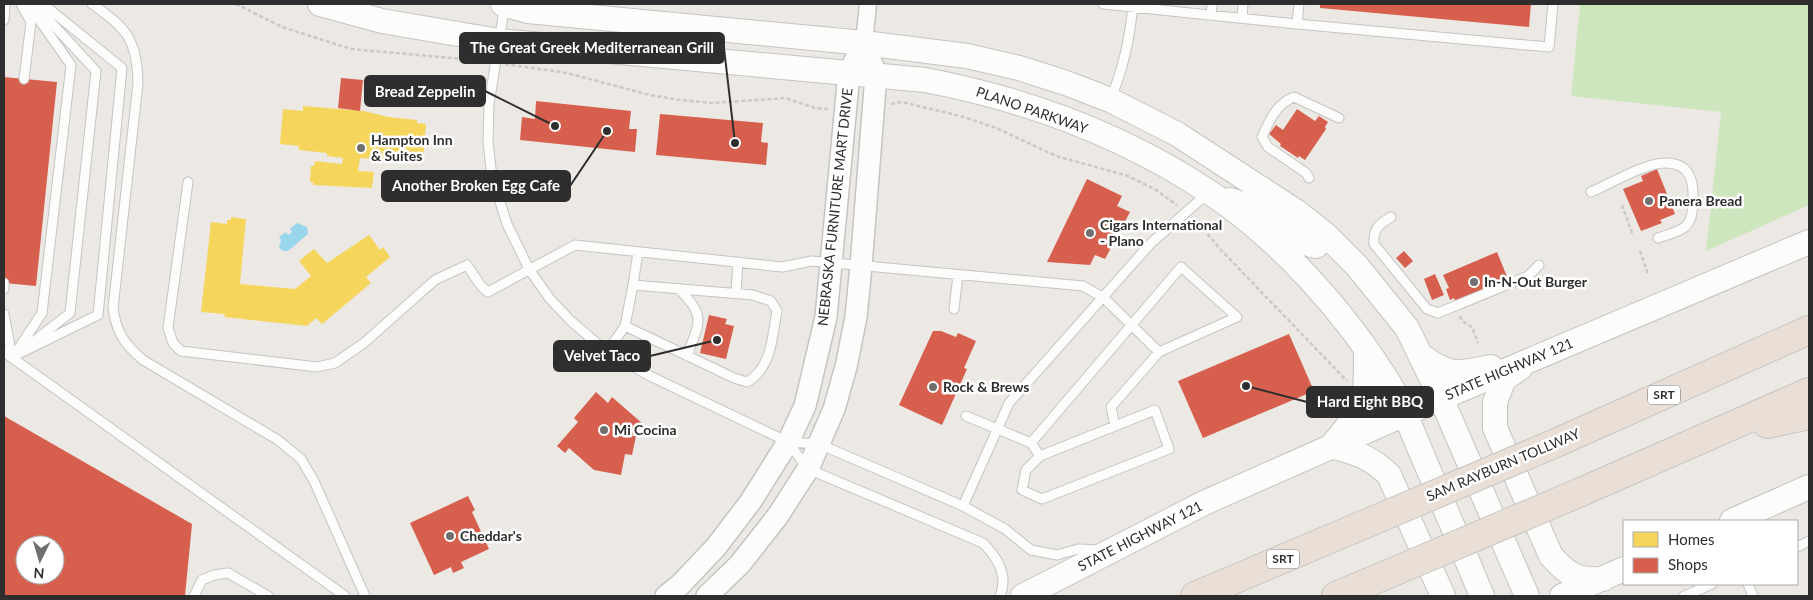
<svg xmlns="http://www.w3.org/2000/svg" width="1813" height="600" viewBox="0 0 1813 600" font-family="Lato,sans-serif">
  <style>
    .green { fill: #cee6be }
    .water { fill: #99d6ec }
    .homes { fill: #f6d55c }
    .shops { fill: #d6604d; fill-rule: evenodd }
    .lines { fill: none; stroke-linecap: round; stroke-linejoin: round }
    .service-casing { stroke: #c5c4c5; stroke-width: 11 }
    .minor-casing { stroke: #c5c4c5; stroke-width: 19 }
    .tertiary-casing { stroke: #c5c4c5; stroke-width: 24 }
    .secondary-casing { stroke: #c5c4c5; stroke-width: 26 }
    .motorway-casing { stroke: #c6c5c4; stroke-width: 30 }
    .path { stroke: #c9c9c8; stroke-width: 2.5; stroke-dasharray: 4 2.5; stroke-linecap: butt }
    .service { stroke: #fcfcfb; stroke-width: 9 }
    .minor { stroke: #fcfcfb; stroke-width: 16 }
    .tertiary { stroke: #fcfcfb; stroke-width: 21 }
    .secondary { stroke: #fcfcfb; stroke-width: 24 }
    .motorway { stroke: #eadfd6; stroke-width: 28 }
    .motorway-bridge-casing { stroke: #c6c5c4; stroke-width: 30; stroke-linecap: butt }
    .motorway-bridge { stroke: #eadfd6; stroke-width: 28 }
    .poi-dot { fill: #706f6e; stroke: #fff; stroke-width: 2 }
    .labels { text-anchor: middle; stroke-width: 5; stroke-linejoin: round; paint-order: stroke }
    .shield { fill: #fff; stroke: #6d6d6d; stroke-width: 1 }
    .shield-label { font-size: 12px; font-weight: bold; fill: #2e2e2e }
    .street-label { font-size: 14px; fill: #2e2e2e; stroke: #fff }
    .poi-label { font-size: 14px; font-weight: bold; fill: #2e2e2e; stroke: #fff; text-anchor: start }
    .leader { fill: none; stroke: #2e2e2e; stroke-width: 2 }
    .callout-dot { fill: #2e2e2e; stroke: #fff; stroke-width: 2 }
    .callout { fill: #2e2e2e; stroke: #2e2e2e; stroke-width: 2 }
    .callout-label { font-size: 15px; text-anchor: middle; font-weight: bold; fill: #fff }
  </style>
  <rect width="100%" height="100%" fill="#ece8e4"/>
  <!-- green -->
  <path class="green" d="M1580,4H1809V205L1706,251L1721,112L1571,96Z"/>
  <!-- water -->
  <path class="water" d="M297,223L307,227L308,234L288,251H283L279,248L281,240L279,237L286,232L288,235L292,232L290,229Z"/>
  <!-- homes -->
  <path class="homes" d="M303,106L364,111L388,117L417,120V123L426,124L423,160H388L360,158L358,171L374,172L372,188L313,185V182H310L311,166H314L315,161L342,164L343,158L327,156V153L299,150V146L280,144L283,109L303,111Z
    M231,217L246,219L240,284L295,289L311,276L299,261L314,249L327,263L369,235L380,250L383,247L390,257L366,277L371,283L322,324L316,318L307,326L224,317L225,314L201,312L211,222L227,224V220H231Z"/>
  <!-- shops -->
  <path class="shops" d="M1320,4H1531L1529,27L1320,8Z
    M4,77L57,82L36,286L4,283Z
    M341,78L363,80L360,111L338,108Z
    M536,101L631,111L629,129H637L635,152L520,140L522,117L535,119Z
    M1297,109L1315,121L1319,116L1328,122L1325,127L1326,129L1305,160L1299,156L1298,158L1280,146L1281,144L1269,134L1276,125L1283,130Z
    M660,114L763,123L761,142L768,143L766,165L656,155Z
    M1657,169L1675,214L1660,220L1662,223L1641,231L1623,189L1643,181L1641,176Z
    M1087,179L1122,196L1117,206L1130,212L1105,259L1095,255L1090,265L1047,262Z
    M1404,251L1413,261L1405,268L1396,258Z
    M1497,252L1508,279L1493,285L1498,294L1459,310L1454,298L1450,300L1446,289L1449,288L1443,275Z
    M1435,274L1444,295L1432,300L1424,279Z
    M709,315L727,319L725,324L734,326L726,359L700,353Z
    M933,331H941L956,337L958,333L976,341L964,368L967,369L942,425L899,405Z
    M1289,334L1314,391L1203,438L1178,381Z
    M596,392L608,403L612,397L643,424L632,436H636L632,455L625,454L621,475L594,470L569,448L565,453L557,446L578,422L574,418Z
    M4,416L192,524L185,596H4ZM25,545H55V575H25Z
    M468,496L475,510L472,512L489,549L461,562L464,568L453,573L451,567L434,575L410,523Z"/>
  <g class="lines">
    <!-- service casing -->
    <g class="service-casing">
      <path id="service" d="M21,4L31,22L24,79
        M92,4C127,28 137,40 138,83L113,308C116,332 125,345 143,360L278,440L301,459L314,481L365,596
        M505,4L489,104L488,142L492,177L507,224L529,269L550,299L571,321L607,352L650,376L788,442L819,444L963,506L1005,529L1031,550L1057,555L1078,549L1100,550
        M1103,4L1297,24L1299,4
        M1211,15L1212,4
        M1242,18L1243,4
        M4,20L5,4
        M1297,24L1549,47L1553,4
        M1110,100C1124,68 1130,38 1133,4
        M1309,178L1306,173L1268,147L1262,137C1269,121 1277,103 1294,97L1339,118
        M188,182L168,328L173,343L181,351L317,367L335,363L364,343L435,280L467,265L481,286L488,292L575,245L782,267L812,261L1083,286L1104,298L1159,352
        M1591,192C1610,184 1646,162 1666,163C1692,163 1694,184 1693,204C1692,213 1692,219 1686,226C1680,232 1666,235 1658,238
        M1391,217C1379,224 1373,229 1374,244L1427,309L1438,313L1528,276L1539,265
        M633,285L638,252
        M4,289V283
        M679,289C707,317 699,322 687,356
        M736,293L738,262
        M954,309L958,275
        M4,314L12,357
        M29,345L70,313L96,71L34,4
        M4,352L345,596
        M607,352L625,326L734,378L747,382C772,368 772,337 777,311L771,301L753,295L633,285L625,326
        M12,357L98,315L122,68L43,4
        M13,357L42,313L71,65L28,4
        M1155,410L1169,449L1042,499L1022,490L1026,470L1040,456Z
        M966,416L1031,443
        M788,442L808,469L983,543C997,557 1009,575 1000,596
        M1040,456L1031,443L1181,267L1237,317L1159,352L1111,407L1115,426
        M963,506L1009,403L1151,243L1208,193
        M1797,547L1809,541
        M1699,584L1701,589L1712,584
        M1748,584L1753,596
        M194,596L202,580L214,575L228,573L268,596
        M1684,596L1701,589"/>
    </g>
    <!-- minor casing -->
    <g class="minor-casing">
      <path id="minor" d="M864,43L868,4"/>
    </g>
    <!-- tertiary casing -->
    <g class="tertiary-casing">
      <path id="tertiary" d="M666,596L680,585L716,547L751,501L788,442L805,406L826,317L849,73L864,43
        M707,596L740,564L777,517L808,469L834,409L846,367L856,317L861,266L876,75L864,43"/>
    </g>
    <!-- secondary casing -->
    <g class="secondary-casing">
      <path id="secondary" d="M320,4L382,21L499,41L925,80C1025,99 1123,135 1209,192C1279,238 1347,314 1390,385C1404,408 1413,434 1424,459C1443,504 1463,550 1482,596
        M503,4L528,11L864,43L967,56L1019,68L1066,83L1110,100L1177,134L1297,212L1326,235L1357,266L1407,328L1441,398L1527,596
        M1230,200C1240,203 1250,206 1260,211C1277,219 1299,245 1316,246L1326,235
        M1423,357C1451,377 1458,374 1491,367
        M1520,368L1504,379L1495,402V428L1551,556C1568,575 1577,581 1603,579
        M1334,443C1367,403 1366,400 1366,349
        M1331,446C1357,453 1369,456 1389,475L1443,596
        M1732,521L1809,487
        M1023,596L1204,503L1441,398L1809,242
        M1562,596L1624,569"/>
    </g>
    <!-- motorway casing -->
    <g class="motorway-casing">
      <path id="motorway" d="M1767,424L1809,415
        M1558,442L1809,330
        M1581,492L1809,392
        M1195,596L1370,522
        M1336,596L1393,572"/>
    </g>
    <!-- path -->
    <path class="path" d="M236,4L282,27L351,49L485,61
      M505,64L567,73L650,95L680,100L712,103L785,98L815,108L828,109
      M891,104L902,102L964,117L996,128L1056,156L1128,176L1156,190L1177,205
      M1622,205L1633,236
      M1195,219L1221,250L1347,381
      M1640,251L1648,274
      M1460,316L1462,321L1472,327L1478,343"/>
    <!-- service -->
    <use href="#service" class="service"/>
    <!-- minor -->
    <use href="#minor" class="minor"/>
    <!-- tertiary -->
    <use href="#tertiary" class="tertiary"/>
    <!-- secondary -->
    <use href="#secondary" class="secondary"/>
    <!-- motorway -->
    <use href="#motorway" class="motorway"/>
    <!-- motorway-bridge casing -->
    <g class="motorway-bridge-casing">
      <path id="motorway-bridge" d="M1370,522L1558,442
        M1393,572L1581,492"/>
    </g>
    <!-- motorway-bridge -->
    <use href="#motorway-bridge" class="motorway-bridge"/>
  </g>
  <!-- markers -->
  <g class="poi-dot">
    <circle cx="361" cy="148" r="5"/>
    <circle cx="1649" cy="201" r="5"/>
    <circle cx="1090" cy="233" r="5"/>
    <circle cx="1474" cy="282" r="5"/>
    <circle cx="933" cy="387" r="5"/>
    <circle cx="604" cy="430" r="5"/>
    <circle cx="450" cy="536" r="5"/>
  </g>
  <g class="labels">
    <!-- shield labels -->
    <g class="shield">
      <rect x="1648" y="385.5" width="32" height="19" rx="4"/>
      <rect x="1267" y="549.5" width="32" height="19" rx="4"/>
    </g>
    <g class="shield-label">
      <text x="1664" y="399">SRT</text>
      <text x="1283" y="563">SRT</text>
    </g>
    <!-- street labels -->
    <g class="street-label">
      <text transform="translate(1032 110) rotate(19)" y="5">PLANO PARKWAY</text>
      <text transform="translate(835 207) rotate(-84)" y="5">NEBRASKA FURNITURE MART DRIVE</text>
      <text transform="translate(1509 369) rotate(-23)" y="5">STATE HIGHWAY 121</text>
      <text transform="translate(1503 465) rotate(-23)" y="5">SAM RAYBURN TOLLWAY</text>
      <text transform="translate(1140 536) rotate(-27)" y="5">STATE HIGHWAY 121</text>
    </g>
    <!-- poi labels -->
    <g class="poi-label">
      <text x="371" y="145">Hampton Inn<tspan x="371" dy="16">&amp; Suites</tspan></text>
      <text x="1659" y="206">Panera Bread</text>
      <text x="1100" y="230">Cigars International<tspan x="1100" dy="16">- Plano</tspan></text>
      <text x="1484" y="287">In-N-Out Burger</text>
      <text x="943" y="392">Rock &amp; Brews</text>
      <text x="614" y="435">Mi Cocina</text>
      <text x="460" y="541">Cheddar's</text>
    </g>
  </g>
  <!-- callouts -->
  <path class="leader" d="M735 143L724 48M555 126L485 91M607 131L570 186M717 340L650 356M1246 386L1307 402"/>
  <g class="callout-dot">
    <circle cx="735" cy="143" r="5"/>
    <circle cx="555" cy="126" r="5"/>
    <circle cx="607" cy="131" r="5"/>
    <circle cx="717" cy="340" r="5"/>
    <circle cx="1246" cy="386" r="5"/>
  </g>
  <g class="callout">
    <rect x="460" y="33" width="264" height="30" rx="5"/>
    <rect x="365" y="76" width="120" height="30" rx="5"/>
    <rect x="382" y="171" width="188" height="30" rx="5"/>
    <rect x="554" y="341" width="96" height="30" rx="5"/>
    <rect x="1307" y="387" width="126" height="30" rx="5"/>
  </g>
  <g class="callout-label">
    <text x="592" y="53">The Great Greek Mediterranean Grill</text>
    <text x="425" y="97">Bread Zeppelin</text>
    <text x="476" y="191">Another Broken Egg Cafe</text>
    <text x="602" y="361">Velvet Taco</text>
    <text x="1370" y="407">Hard Eight BBQ</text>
  </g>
  <!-- border -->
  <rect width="1813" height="600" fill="none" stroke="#2e2e2e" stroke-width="10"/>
  <!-- legend -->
  <rect x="1623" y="520" width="175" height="65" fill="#ffffff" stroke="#ababab"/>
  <rect x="1633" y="532" width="25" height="15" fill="#f6d55c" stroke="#ababab"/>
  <text x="1668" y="545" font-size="15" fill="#2e2e2e">Homes</text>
  <rect x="1633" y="558" width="25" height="15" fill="#d6604d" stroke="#ababab"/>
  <text x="1668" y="570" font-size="15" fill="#2e2e2e">Shops</text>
  <!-- north arrow -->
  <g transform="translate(40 560) rotate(185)"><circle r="24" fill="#ffffff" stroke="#ababab"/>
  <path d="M0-4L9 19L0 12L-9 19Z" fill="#706f6e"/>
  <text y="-8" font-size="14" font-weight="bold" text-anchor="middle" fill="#2e2e2e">N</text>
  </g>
</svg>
